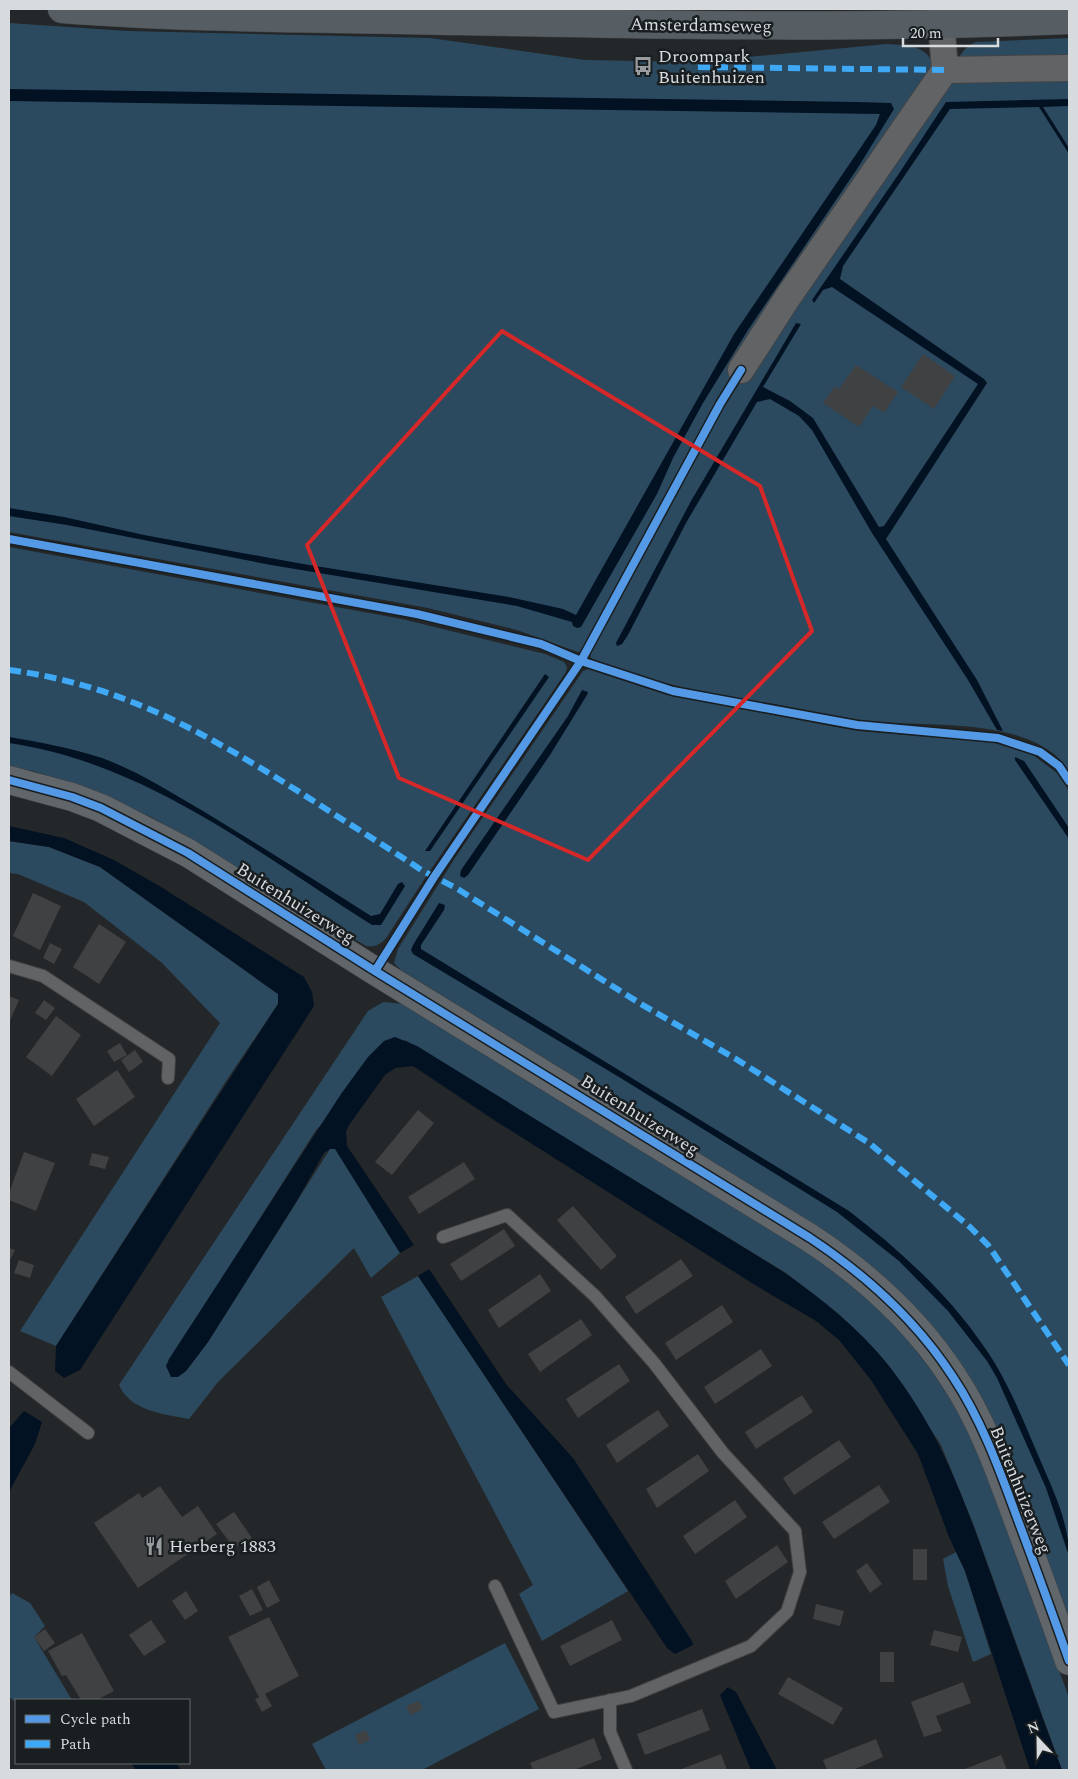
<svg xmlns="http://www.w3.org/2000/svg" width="1078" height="1779" viewBox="0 0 1078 1779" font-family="Spectral,serif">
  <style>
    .green { fill: #2c4a5f }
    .water { fill: #031222 }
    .building { fill: #3f4143 }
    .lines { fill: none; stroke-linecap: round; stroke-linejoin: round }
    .lane-casing { stroke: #424446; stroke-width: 14 }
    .street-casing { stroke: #424446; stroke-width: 28 }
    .secondary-casing { stroke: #424446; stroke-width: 29 }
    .primary-casing { stroke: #424446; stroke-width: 29 }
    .lane { stroke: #616365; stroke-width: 12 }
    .street { stroke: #616365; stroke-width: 26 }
    .secondary { stroke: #60666a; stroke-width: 28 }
    .primary { stroke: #565e64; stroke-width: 28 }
    .quiet { stroke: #3fa9f5; stroke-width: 6; stroke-dasharray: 12 6; stroke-linecap: butt }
    .cycleway-casing { stroke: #191e21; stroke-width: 11 }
    .cycleway { stroke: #5399e6; stroke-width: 8 }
    .marked { fill: none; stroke: #d62828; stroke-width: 4; stroke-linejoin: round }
    .labels { text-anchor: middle; stroke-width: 5; stroke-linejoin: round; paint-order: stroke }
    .street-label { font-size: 18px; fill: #d7dbdd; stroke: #191e21 }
    .poi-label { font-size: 18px; fill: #d7dbdd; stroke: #191e21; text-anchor: start }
  </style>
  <rect width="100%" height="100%" fill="#242729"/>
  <!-- green -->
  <path class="green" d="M9,23L127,31L430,38L585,60L694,62L887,44C907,45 935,46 932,72L767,316L713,407L601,618L582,651L578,652L517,630L428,608L9,532Z
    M1069,38V771C1064,765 1060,759 1054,754C1009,718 923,727 869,721C835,717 801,709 767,703C708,693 647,683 591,658L590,652L728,396L737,387L782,317L944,86C952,72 960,47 976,42Z
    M9,547L402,619L545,654L564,662L567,667L566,672L423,881L386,938C380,945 375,947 366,946L153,818L91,789L33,771L9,767Z
    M588,669L664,694L825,725L859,731L991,742L1033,755L1057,773L1069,791V1624L1024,1496L988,1413L772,1199L401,970L394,963L398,949L455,858L583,671Z
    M9,841L49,847L100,867L278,994V1004L230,1075L56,1346L20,1331L220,1023L161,962L84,902L18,874L9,873Z
    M383,1002L404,1004L817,1259L872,1302L900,1330L944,1387L959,1413L989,1476L1069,1698V1770H1062L974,1526L941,1445L889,1366L877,1352L836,1312L786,1273L405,1040L316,1130L166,1366L178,1376L186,1371L208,1342L330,1149L335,1148L400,1253L371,1278L354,1248L218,1382L189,1419C164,1414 130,1411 119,1385L368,1011Z
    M418,1276L628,1591L542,1641L519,1594L533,1585L381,1297Z
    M956,1552L965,1571L991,1654L973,1662L948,1586L943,1559Z
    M12,1593L30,1603L45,1626L34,1637L72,1700L16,1702L9,1697V1598Z
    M505,1643L539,1709L422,1770H326L312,1744Z"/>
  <!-- water -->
  <path class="water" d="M9,89L856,102L891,103L894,109L859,166L748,330L703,403L673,458L657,494L581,627L577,628L573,626L572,622L517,606L271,565L67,525L9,516V508L64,517L144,535L303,564L509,597L563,609L576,615L734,334L876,125L880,114L9,101Z
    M1069,99V106L1043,107L1069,148V154L1039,107L950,109L843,266L840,279L984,379L987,383L886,539L977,680L1003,731L997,730L968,680L872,533L812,430L799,416L770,399L757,402L686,523L628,635L622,644L617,646L616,643L691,501L796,323L801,324L763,387L790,401L813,418L879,527L884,526L978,384L832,287L823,290L814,303L812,300L898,175L946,102Z
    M545,674L549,677L430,851H425Z
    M582,690L588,692L587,695L550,755L468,875L464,878L460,876L461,870L568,716Z
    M9,737C40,742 71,748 102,758C138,771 170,792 203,811C259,845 315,880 371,916L380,914L398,884L402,882L405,886L381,925H372C258,853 146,763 9,743Z
    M1015,757L1024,761L1069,828V839L1015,760Z
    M9,826L64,838L114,860L161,887L304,977L312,992L314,1006L80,1370L64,1378L55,1371L56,1346L278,1004V994L100,867L49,847L9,841Z
    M439,903L445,905L444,910L421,945V949L849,1211C905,1254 959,1304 996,1365C1014,1396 1027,1429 1041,1462C1054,1492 1069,1523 1069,1556L1046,1488L997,1378L987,1361L948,1311L899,1261L837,1212L619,1077L413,954L411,950L413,945Z
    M395,1037L417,1046L785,1273C823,1300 860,1329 889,1366C943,1435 966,1505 995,1586C1017,1647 1039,1709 1062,1770H1030L965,1571L949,1537L918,1454L871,1380L839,1340L816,1321L755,1285L494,1120L413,1066L395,1068L385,1075L349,1125L346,1132L347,1146L414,1245L400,1253L335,1149H330L324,1153L295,1204L208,1342L186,1371L178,1377H171L166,1366L169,1359L341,1094L368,1057L384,1041Z
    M429,1269L506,1384L573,1458L692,1641L693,1645L675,1654L667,1648L418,1276Z
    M24,1411L42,1422L35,1444L9,1492V1428Z
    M728,1687L736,1692L777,1770H751L720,1695Z
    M131,1763H176L181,1770H136Z"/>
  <!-- building -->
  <path class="building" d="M923,354L955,376L934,409L901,387Z
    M856,365L898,392L884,413L873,406L859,427L823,403L835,386L839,389Z
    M33,893L61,906L40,950L13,936Z
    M99,924L126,942L99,984L73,967Z
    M50,943L62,949L54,964L43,958Z
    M9,996L19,1000L9,1023Z
    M44,1000L55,1008L46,1020L35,1013Z
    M56,1016L81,1035L52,1076L26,1057Z
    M120,1043L127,1055L114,1062L107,1051Z
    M135,1050L143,1062L129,1072L121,1060Z
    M117,1070L135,1097L94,1126L76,1099Z
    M418,1110L434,1123L392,1175L375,1162Z
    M24,1152L55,1163L36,1211L9,1200V1193Z
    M92,1153L109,1157L105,1169L89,1165Z
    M464,1162L475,1179L419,1214L408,1197Z
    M573,1206L617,1256L601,1270L557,1220Z
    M504,1229L515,1246L461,1281L450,1264Z
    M9,1248L15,1250L9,1262Z
    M681,1259L693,1276L636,1314L625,1297Z
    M19,1260L34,1265L30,1278L14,1273Z
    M540,1274L551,1291L499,1328L488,1310Z
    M722,1305L733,1322L676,1360L665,1343Z
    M581,1319L592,1335L540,1372L528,1354Z
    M761,1349L772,1366L715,1404L704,1387Z
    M619,1364L630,1381L578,1418L566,1399Z
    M802,1395L813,1412L756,1449L745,1432Z
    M658,1410L669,1426L617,1463L606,1445Z
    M839,1440L851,1457L794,1495L783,1478Z
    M698,1454L709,1471L657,1508L646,1489Z
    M879,1485L890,1502L834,1539L822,1522Z
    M160,1486L182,1517L198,1506L217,1534L138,1588L94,1523L139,1493L142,1498Z
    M735,1500L747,1517L695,1554L683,1536Z
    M234,1512L252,1538L234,1548L216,1524Z
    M777,1545L788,1562L736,1599L725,1581Z
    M913,1549H927V1580H913Z
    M867,1563L882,1584L870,1593L856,1571Z
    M269,1580L280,1601L267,1608L257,1587Z
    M252,1589L263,1610L250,1616L239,1596Z
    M186,1591L198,1611L185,1620L172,1601Z
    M816,1604L844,1611L840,1626L813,1619Z
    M269,1617L299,1676L265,1694L272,1706L262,1712L255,1699L259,1697L228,1637Z
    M151,1620L166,1642L144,1656L129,1635Z
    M612,1620L622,1640L570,1666L560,1646Z
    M45,1629L55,1643L44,1651L34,1637Z
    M934,1630L962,1637L958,1652L930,1645Z
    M82,1633L114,1691L97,1700H81L66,1675L62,1676L48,1651Z
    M880,1652H894V1682H880Z
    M788,1677L843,1708L833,1725L778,1694Z
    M963,1682L971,1703L936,1716L942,1731L924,1737L911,1702Z
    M419,1701L423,1709L410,1715L406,1706Z
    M702,1709L710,1730L645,1755L637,1734Z
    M366,1730L370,1740L359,1745L355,1735Z
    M594,1738L602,1759L574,1770H533L530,1763Z
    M876,1739L883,1757L853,1770H827L823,1760Z
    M721,1754L727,1770H679Z
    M1001,1755L1007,1770H962Z"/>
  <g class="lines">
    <!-- lane casing -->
    <g class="lane-casing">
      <path id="lane" d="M9,966L43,976L169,1059L168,1078
        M443,1237L507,1215L595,1296L654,1363L723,1453L795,1531L800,1572L787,1612L751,1646L631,1696L554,1712L495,1586
        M9,1372L88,1433
        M610,1700V1732L626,1770"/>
    </g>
    <!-- street casing -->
    <g class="street-casing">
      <path id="street" d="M940,9L945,70L1069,68
        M741,370L788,297L945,70"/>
    </g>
    <!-- secondary casing -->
    <g class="secondary-casing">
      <path id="secondary" d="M9,780L72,797L101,808L188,853L375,971L810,1238C866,1275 916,1320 953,1377C981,1419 999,1468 1016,1515C1034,1563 1052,1612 1069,1661"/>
    </g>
    <!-- primary casing -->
    <g class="primary-casing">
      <path id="primary" d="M62,9C193,19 326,18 457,21C661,25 865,29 1069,20"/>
    </g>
    <!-- lane -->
    <use href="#lane" class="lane"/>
    <!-- street -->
    <use href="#street" class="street"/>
    <!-- secondary -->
    <use href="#secondary" class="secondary"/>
    <!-- primary -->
    <use href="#primary" class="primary"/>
    <!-- quiet -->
    <path class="quiet" d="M698,67L945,70
      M9,670C123,685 205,733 301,793C341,819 382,844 423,871L456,888L641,1004L736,1059L869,1143L970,1227L988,1245L1069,1365"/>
    <!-- cycleway casing -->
    <g class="cycleway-casing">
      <path id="cycleway" d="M9,539L417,614L541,644L581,661L673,691L857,725L998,738L1040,752L1059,766L1069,781
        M9,780L72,797L101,808L188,853L375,971L810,1238C866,1275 916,1320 953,1377C981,1419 999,1468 1016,1515C1034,1563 1052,1612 1069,1661
        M375,971L434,877L581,661L720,404L741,370"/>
    </g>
    <!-- cycleway -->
    <use href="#cycleway" class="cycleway"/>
  </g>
  <!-- marked area -->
  <path class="marked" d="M502,331L760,486L812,631L588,860L399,778L307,545Z"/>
  <!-- icons -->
  <defs>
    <g id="bus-bare" transform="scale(1.5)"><path d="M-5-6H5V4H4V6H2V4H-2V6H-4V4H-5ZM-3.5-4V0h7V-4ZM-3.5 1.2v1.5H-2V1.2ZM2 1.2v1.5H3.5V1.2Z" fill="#989c9e" stroke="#191e21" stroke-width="2.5" paint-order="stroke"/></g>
    <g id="restaurant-bare" transform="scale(1.5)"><path d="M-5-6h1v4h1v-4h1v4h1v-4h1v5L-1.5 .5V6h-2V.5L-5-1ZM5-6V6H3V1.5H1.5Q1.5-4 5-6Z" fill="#989c9e" stroke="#191e21" stroke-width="2.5" paint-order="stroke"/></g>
  </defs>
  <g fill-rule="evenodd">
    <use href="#bus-bare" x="643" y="66"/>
    <use href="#restaurant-bare" x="154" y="1546"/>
  </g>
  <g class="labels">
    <!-- street labels -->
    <g class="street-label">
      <text transform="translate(701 25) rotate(1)" y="6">Amsterdamseweg</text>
      <text transform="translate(296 903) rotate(32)" y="6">Buitenhuizerweg</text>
      <text transform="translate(640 1115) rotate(32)" y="6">Buitenhuizerweg</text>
      <text transform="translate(1021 1490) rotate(68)" y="6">Buitenhuizerweg</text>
    </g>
    <!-- poi labels -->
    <g class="poi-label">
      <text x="658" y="62">Droompark<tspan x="658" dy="21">Buitenhuizen</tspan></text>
      <text x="169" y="1552">Herberg 1883</text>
    </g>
  </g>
  <!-- border -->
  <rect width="1078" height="1779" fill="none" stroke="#d7dbdd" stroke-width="20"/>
  <!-- legend -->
  <rect x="15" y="1699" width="175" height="65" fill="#191e21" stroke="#656a6c"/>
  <rect x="25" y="1715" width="25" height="8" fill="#5399e6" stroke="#656a6c"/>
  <text x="60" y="1724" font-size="15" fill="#d7dbdd">Cycle path</text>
  <rect x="25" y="1740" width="25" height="8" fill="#3fa9f5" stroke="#656a6c"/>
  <text x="60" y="1749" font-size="15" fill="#d7dbdd">Path</text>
  <!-- north arrow -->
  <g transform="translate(1038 1739) rotate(338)" stroke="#191e21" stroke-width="4" paint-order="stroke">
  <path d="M0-4L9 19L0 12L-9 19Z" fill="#d7dbdd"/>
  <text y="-8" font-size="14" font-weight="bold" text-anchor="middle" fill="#d7dbdd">N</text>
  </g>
  <!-- scale -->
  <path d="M903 38v8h95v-8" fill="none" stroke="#d7dbdd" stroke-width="2.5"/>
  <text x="910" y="38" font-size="15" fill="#d7dbdd" stroke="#191e21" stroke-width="4" paint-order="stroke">20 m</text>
</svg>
